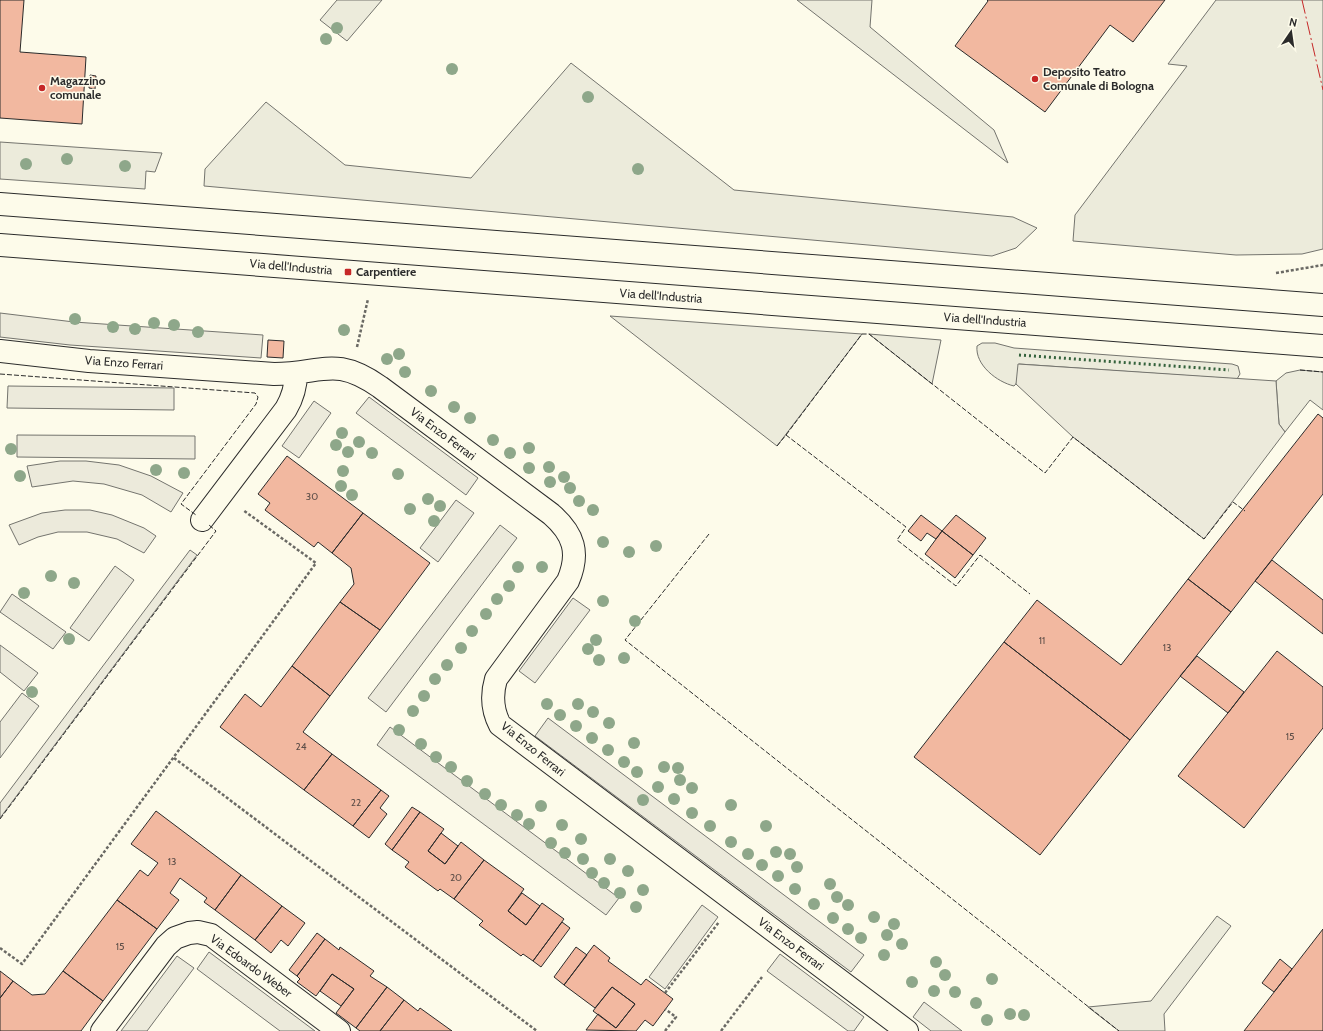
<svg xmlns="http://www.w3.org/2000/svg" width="1323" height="1031" viewBox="0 0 1323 1031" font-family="Cabin,sans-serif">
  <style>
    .green { fill: #ecebdb; stroke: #74746e }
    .parking { fill: #eceadb; stroke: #74746e }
    .building { fill: #f2b8a0; stroke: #2b2b2b }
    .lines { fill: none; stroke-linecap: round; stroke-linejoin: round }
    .minor-casing { stroke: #2b2b2b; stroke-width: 24 }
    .major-casing { stroke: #2b2b2b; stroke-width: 24 }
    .path { stroke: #6a6964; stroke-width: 2.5; stroke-dasharray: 3 2; stroke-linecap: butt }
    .minor { stroke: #fdfbea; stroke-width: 22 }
    .major { stroke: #fdfbea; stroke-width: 22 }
    .hedge { stroke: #34623c; stroke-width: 3; stroke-dasharray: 2 3; stroke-linecap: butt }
    .fence { stroke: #2b2b2b; stroke-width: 1; stroke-dasharray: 5 2; stroke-linecap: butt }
    .power { stroke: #c62828; stroke-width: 1; stroke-dasharray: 14 3 2 3; stroke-linecap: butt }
    .tree { fill: #8ea78a }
    .poi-dot { fill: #c62828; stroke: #fdfbea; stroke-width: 1.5 }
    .labels { text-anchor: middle; stroke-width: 3; stroke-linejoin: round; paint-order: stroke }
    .number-label { font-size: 10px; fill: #5d4e48 }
    .poi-label { font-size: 12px; font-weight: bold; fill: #2b2b2b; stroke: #fdfbea; text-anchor: start }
    .street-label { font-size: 12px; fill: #2b2b2b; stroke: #fdfbea }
  </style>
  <rect width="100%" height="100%" fill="#fdfbea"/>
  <!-- green -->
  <path class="green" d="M337,0H382L347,41L320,20Z
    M797,0H872L870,27L994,130L1008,163Z
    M1216,0H1323V249L1302,254L1236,255L1073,241L1075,215L1187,66L1168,64Z
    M571,63L734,190L1013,217L1037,228L1016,248L992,256L204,186L205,169L266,102L345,165L471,178Z
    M0,142L162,153L155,172L146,171L145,189L0,179Z
    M610,316L862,334L777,446Z
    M869,334L941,340L932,384Z
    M995,343L1014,348L1232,364L1238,366L1240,374L1237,379L1019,364C1018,371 1020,381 1014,386C997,382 975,365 977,346L982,343Z
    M1300,370L1323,372V410L1310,400L1285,432L1279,424L1276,381L1286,373Z
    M1217,916L1231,926L1164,1014L1165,1031H1119L1088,1007L1151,1001Z"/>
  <!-- parking -->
  <path class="parking" d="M0,313L74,322L263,335L261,358L70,345L0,337Z
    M1018,364L1276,381L1279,424L1285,432L1204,539L1073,437L1016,384Z
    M8,386L174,388V410L7,408Z
    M369,397L478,478L466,495L356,413Z
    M314,401L331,413L299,458L282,446Z
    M17,435L195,436V459L17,457Z
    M60,461H86L119,465L151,476L183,493L171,512L142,495L104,484L73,481L32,487L27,466Z
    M456,500L474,513L438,562L420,548Z
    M65,510H90L112,515L144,528L156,536L144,553L117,539L87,532H58L38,537L19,545L9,525L42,513Z
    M500,525L517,538L386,712L368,698Z
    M190,550L197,555L0,818V803Z
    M115,566L134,580L89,641L70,628Z
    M12,594L66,632L53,649L0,612Z
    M573,598L590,610L535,683L519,671Z
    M0,645L38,673L24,691L0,672Z
    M22,693L39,706L0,758V722Z
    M548,718L864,955L851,972L535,736Z
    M390,727L619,898L606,915L377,745Z
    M702,905L718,917L665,989L649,977Z
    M209,952L315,1031H280L197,969Z
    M780,954L864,1017L854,1031H848L767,971Z
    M177,956L194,968L147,1031H121Z
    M924,1002L962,1031H931L913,1017Z"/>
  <!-- building -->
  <path class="building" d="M0,0H24L20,52L86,57L82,124L0,118Z
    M987,0H1165L1133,42L1110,25L1045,112L955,46L988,1Z
    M90,75L96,76L95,89L89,88Z
    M268,340L284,341L283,358L267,357Z
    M1318,414L1323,418V494L1231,612L1188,579Z
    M287,456L363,513L332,553L318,542L314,547L265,510L270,503L258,494Z
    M363,513L430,563L380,630L340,602L354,584L351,568L332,553Z
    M921,515L942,531L936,539L927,533L921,541L908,531Z
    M956,515L986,538L973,555L942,531Z
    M942,531L973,555L955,578L925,554Z
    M1272,560L1323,600V634L1255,581Z
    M1188,579L1231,612L1130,740L1004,642L1037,600L1121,665Z
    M340,602L380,630L330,696L292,666Z
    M1004,642L1130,740L1040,855L914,757Z
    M1277,651L1323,687V728L1244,828L1178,776Z
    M1197,656L1244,692L1228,713L1180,676Z
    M292,666L330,696L303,732L332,754L304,790L220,727L245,694L261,707Z
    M332,754L381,790L353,826L304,790Z
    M381,790L389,796L380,808L387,814L369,838L353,826Z
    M412,807L420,812L392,850L385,844Z
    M156,811L241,875L215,910L204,902L207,898L180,878L170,893L179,900L157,929L117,900L140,870L148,876L158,863L131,844Z
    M420,812L444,829L428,851L445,864L461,842L484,860L454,899L440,889L438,891L405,867L409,862L392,850Z
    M441,833L458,846L445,864L428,851Z
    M484,860L524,889L508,911L526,925L542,903L564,919L533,961L523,954L521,956L479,925L483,921L454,899Z
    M241,875L282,906L255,940L215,910Z
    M522,893L540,906L526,925L508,911Z
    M117,900L157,929L103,1001L63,971Z
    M282,906L305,923L288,946L281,940L271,953L255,940Z
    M562,922L570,928L541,967L533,961Z
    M1323,929V1031H1244L1292,969Z
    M317,933L325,939L297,976L289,970Z
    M325,939L339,950L340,947L374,971L370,976L387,987L356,1028L336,1013L354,989L332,974L316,996L297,982L300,979L297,976Z
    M594,945L610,958L608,961L641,985L646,979L673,999L653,1026L645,1020L636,1031L586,1030L598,1014L616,1028L635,1004L612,987L595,1008L564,985Z
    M576,947L587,955L564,985L554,977Z
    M1280,959L1292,969L1274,992L1262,983Z
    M0,971L13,981L0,998Z
    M63,971L103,1001L81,1031H0V998L13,981L32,995L45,994Z
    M332,974L354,989L341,1006L320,991Z
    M387,987L404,1000L380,1031H360L356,1028Z
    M612,987L635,1004L616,1028L593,1011Z
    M404,1000L418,1011L420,1008L452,1031H380Z"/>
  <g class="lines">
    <!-- minor casing -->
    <g class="minor-casing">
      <path id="minor" d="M0,351L89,361L274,374C323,374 334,355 380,387L551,514C574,534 580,553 568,581L496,679C491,696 492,710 500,725L907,1031
        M202,520L286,409C293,397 296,387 296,373
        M102,1031L166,946L175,938L189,933L198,932L211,935L339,1031"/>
    </g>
    <!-- major casing -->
    <g class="major-casing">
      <path id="major" d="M0,204L1323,305
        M0,245L1323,346"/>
    </g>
    <!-- path -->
    <path class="path" d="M1276,273L1323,265
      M357,347L368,299
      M174,758L537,1031
      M0,948L22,964L316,563L243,510
      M665,993L719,922
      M665,1031L676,1017L665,1009
      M721,1031L762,977"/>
    <!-- minor -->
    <use href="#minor" class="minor"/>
    <!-- major -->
    <use href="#major" class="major"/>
    <!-- hedge -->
    <path class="hedge" d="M1019,355L1229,370"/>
    <!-- fence -->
    <path class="fence" d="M1300,370L1323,372
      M0,374L255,393L258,397L256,404L181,504L196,515
      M786,435L862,334H869L1045,473L1073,437L1204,539L1233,502L1245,511
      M777,446L786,435L906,527L897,540L956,586L980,555L1030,594
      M709,534L625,640L1119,1031
      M0,819L216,531L209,525"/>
    <!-- power -->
    <path class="power" d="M1302,0L1323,90"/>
  </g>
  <!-- trees -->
  <g class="tree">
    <circle cx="337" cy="28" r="6"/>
    <circle cx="326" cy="39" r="6"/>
    <circle cx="452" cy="69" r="6"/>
    <circle cx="588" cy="97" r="6"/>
    <circle cx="67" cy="159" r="6"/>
    <circle cx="26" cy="164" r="6"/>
    <circle cx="125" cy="166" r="6"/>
    <circle cx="638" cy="169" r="6"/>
    <circle cx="75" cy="319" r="6"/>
    <circle cx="154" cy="323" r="6"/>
    <circle cx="174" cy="325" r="6"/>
    <circle cx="113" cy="327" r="6"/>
    <circle cx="135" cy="329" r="6"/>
    <circle cx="344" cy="330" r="6"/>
    <circle cx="198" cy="332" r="6"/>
    <circle cx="399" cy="354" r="6"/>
    <circle cx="387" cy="359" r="6"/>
    <circle cx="405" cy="372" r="6"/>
    <circle cx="431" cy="391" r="6"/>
    <circle cx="454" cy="407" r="6"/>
    <circle cx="470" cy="418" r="6"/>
    <circle cx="342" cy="433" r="6"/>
    <circle cx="493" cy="440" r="6"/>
    <circle cx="359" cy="442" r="6"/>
    <circle cx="336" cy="445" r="6"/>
    <circle cx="529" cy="448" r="6"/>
    <circle cx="11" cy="449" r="6"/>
    <circle cx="348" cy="452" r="6"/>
    <circle cx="372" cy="453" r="6"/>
    <circle cx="510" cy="453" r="6"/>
    <circle cx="549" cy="467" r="6"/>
    <circle cx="529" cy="468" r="6"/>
    <circle cx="156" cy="470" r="6"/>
    <circle cx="343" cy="471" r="6"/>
    <circle cx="184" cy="473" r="6"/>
    <circle cx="398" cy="474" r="6"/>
    <circle cx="20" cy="476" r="6"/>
    <circle cx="564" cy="477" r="6"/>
    <circle cx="550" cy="482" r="6"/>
    <circle cx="341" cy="486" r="6"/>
    <circle cx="570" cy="488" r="6"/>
    <circle cx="352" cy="495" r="6"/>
    <circle cx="428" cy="499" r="6"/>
    <circle cx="579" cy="501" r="6"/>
    <circle cx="440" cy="506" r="6"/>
    <circle cx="410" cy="509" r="6"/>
    <circle cx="593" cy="510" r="6"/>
    <circle cx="434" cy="521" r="6"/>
    <circle cx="603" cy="542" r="6"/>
    <circle cx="656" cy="546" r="6"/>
    <circle cx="629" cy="552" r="6"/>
    <circle cx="518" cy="567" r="6"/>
    <circle cx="542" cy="567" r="6"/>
    <circle cx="51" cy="576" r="6"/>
    <circle cx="74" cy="583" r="6"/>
    <circle cx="509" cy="586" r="6"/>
    <circle cx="24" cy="593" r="6"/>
    <circle cx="497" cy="599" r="6"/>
    <circle cx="603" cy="601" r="6"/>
    <circle cx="486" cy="614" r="6"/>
    <circle cx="635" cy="621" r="6"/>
    <circle cx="472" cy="631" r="6"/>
    <circle cx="69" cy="639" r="6"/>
    <circle cx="596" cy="640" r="6"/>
    <circle cx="461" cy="648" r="6"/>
    <circle cx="588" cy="649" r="6"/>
    <circle cx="624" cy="658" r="6"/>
    <circle cx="599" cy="660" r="6"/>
    <circle cx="447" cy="665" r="6"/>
    <circle cx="435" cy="679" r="6"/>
    <circle cx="32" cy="692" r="6"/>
    <circle cx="424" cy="696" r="6"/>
    <circle cx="547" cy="704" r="6"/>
    <circle cx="578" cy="704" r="6"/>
    <circle cx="413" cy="711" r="6"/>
    <circle cx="593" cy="712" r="6"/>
    <circle cx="560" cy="715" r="6"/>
    <circle cx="609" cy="723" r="6"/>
    <circle cx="576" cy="726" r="6"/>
    <circle cx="399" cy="730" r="6"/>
    <circle cx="592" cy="738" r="6"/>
    <circle cx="634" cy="743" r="6"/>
    <circle cx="421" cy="744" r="6"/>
    <circle cx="608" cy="750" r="6"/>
    <circle cx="436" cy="757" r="6"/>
    <circle cx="624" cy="762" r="6"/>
    <circle cx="451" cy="767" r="6"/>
    <circle cx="664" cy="767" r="6"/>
    <circle cx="678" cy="768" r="6"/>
    <circle cx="637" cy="772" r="6"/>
    <circle cx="680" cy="780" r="6"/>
    <circle cx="467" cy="781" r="6"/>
    <circle cx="658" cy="787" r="6"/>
    <circle cx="692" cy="788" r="6"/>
    <circle cx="485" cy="794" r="6"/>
    <circle cx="674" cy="799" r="6"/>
    <circle cx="643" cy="800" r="6"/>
    <circle cx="501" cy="805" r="6"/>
    <circle cx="731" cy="805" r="6"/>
    <circle cx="541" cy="806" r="6"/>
    <circle cx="692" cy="813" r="6"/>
    <circle cx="517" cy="815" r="6"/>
    <circle cx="529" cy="824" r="6"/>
    <circle cx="562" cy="825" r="6"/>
    <circle cx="710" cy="826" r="6"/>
    <circle cx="766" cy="826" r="6"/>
    <circle cx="581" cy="839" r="6"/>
    <circle cx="731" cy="842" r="6"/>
    <circle cx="551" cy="843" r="6"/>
    <circle cx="776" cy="852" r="6"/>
    <circle cx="565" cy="853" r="6"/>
    <circle cx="748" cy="854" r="6"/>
    <circle cx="790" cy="854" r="6"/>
    <circle cx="583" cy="859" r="6"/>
    <circle cx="610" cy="859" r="6"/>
    <circle cx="762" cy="865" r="6"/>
    <circle cx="797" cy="867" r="6"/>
    <circle cx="628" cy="871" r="6"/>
    <circle cx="592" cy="873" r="6"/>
    <circle cx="778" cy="876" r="6"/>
    <circle cx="604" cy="883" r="6"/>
    <circle cx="830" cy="884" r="6"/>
    <circle cx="795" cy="889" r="6"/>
    <circle cx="643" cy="890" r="6"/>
    <circle cx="620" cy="893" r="6"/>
    <circle cx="837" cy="897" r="6"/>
    <circle cx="814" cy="904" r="6"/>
    <circle cx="848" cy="905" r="6"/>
    <circle cx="636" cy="907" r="6"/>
    <circle cx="874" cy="917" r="6"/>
    <circle cx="833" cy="918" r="6"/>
    <circle cx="894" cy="924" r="6"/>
    <circle cx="848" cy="929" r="6"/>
    <circle cx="887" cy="935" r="6"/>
    <circle cx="861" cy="938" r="6"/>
    <circle cx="902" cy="944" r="6"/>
    <circle cx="884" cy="955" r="6"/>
    <circle cx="936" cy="962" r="6"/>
    <circle cx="945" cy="975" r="6"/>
    <circle cx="992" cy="979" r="6"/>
    <circle cx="912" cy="982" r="6"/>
    <circle cx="934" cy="991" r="6"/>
    <circle cx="955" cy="992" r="6"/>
    <circle cx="976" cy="1003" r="6"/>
    <circle cx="1010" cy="1014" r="6"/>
    <circle cx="1024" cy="1015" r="6"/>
    <circle cx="987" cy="1020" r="6"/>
  </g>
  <!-- markers -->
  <g class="poi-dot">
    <circle cx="1035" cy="79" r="4"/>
    <circle cx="42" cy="88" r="4"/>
    <rect x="344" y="268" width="8" height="8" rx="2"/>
  </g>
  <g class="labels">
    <!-- number labels -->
    <g class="number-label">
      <text x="312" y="500">30</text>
      <text x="1042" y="644">11</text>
      <text x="1167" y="651">13</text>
      <text x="1290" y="740">15</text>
      <text x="301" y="750">24</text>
      <text x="356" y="806">22</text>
      <text x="172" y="865">13</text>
      <text x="456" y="881">20</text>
      <text x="120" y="950">15</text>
    </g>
    <!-- poi labels -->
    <g class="poi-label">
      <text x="1043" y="76">Deposito Teatro<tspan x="1043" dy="14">Comunale di Bologna</tspan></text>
      <text x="50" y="85">Magazzino<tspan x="50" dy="14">comunale</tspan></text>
      <text x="356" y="276">Carpentiere</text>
    </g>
    <!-- street labels -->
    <g class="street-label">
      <text transform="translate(291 267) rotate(5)" y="4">Via dell'Industria</text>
      <text transform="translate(661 296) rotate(4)" y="4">Via dell'Industria</text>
      <text transform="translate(985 320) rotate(4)" y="4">Via dell'Industria</text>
      <text transform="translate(124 363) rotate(4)" y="4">Via Enzo Ferrari</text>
      <text transform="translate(443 434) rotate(37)" y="4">Via Enzo Ferrari</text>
      <text transform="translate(533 749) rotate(39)" y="4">Via Enzo Ferrari</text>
      <text transform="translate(791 944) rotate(37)" y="4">Via Enzo Ferrari</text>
      <text transform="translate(251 966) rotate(36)" y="4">Via Edoardo Weber</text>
    </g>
  </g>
  <!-- north arrow -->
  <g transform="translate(1291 32) rotate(13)" stroke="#fdfbea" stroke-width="3" paint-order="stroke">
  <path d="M0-3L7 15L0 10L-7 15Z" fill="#2b2b2b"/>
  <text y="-6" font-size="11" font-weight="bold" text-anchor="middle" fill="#2b2b2b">N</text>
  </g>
</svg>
